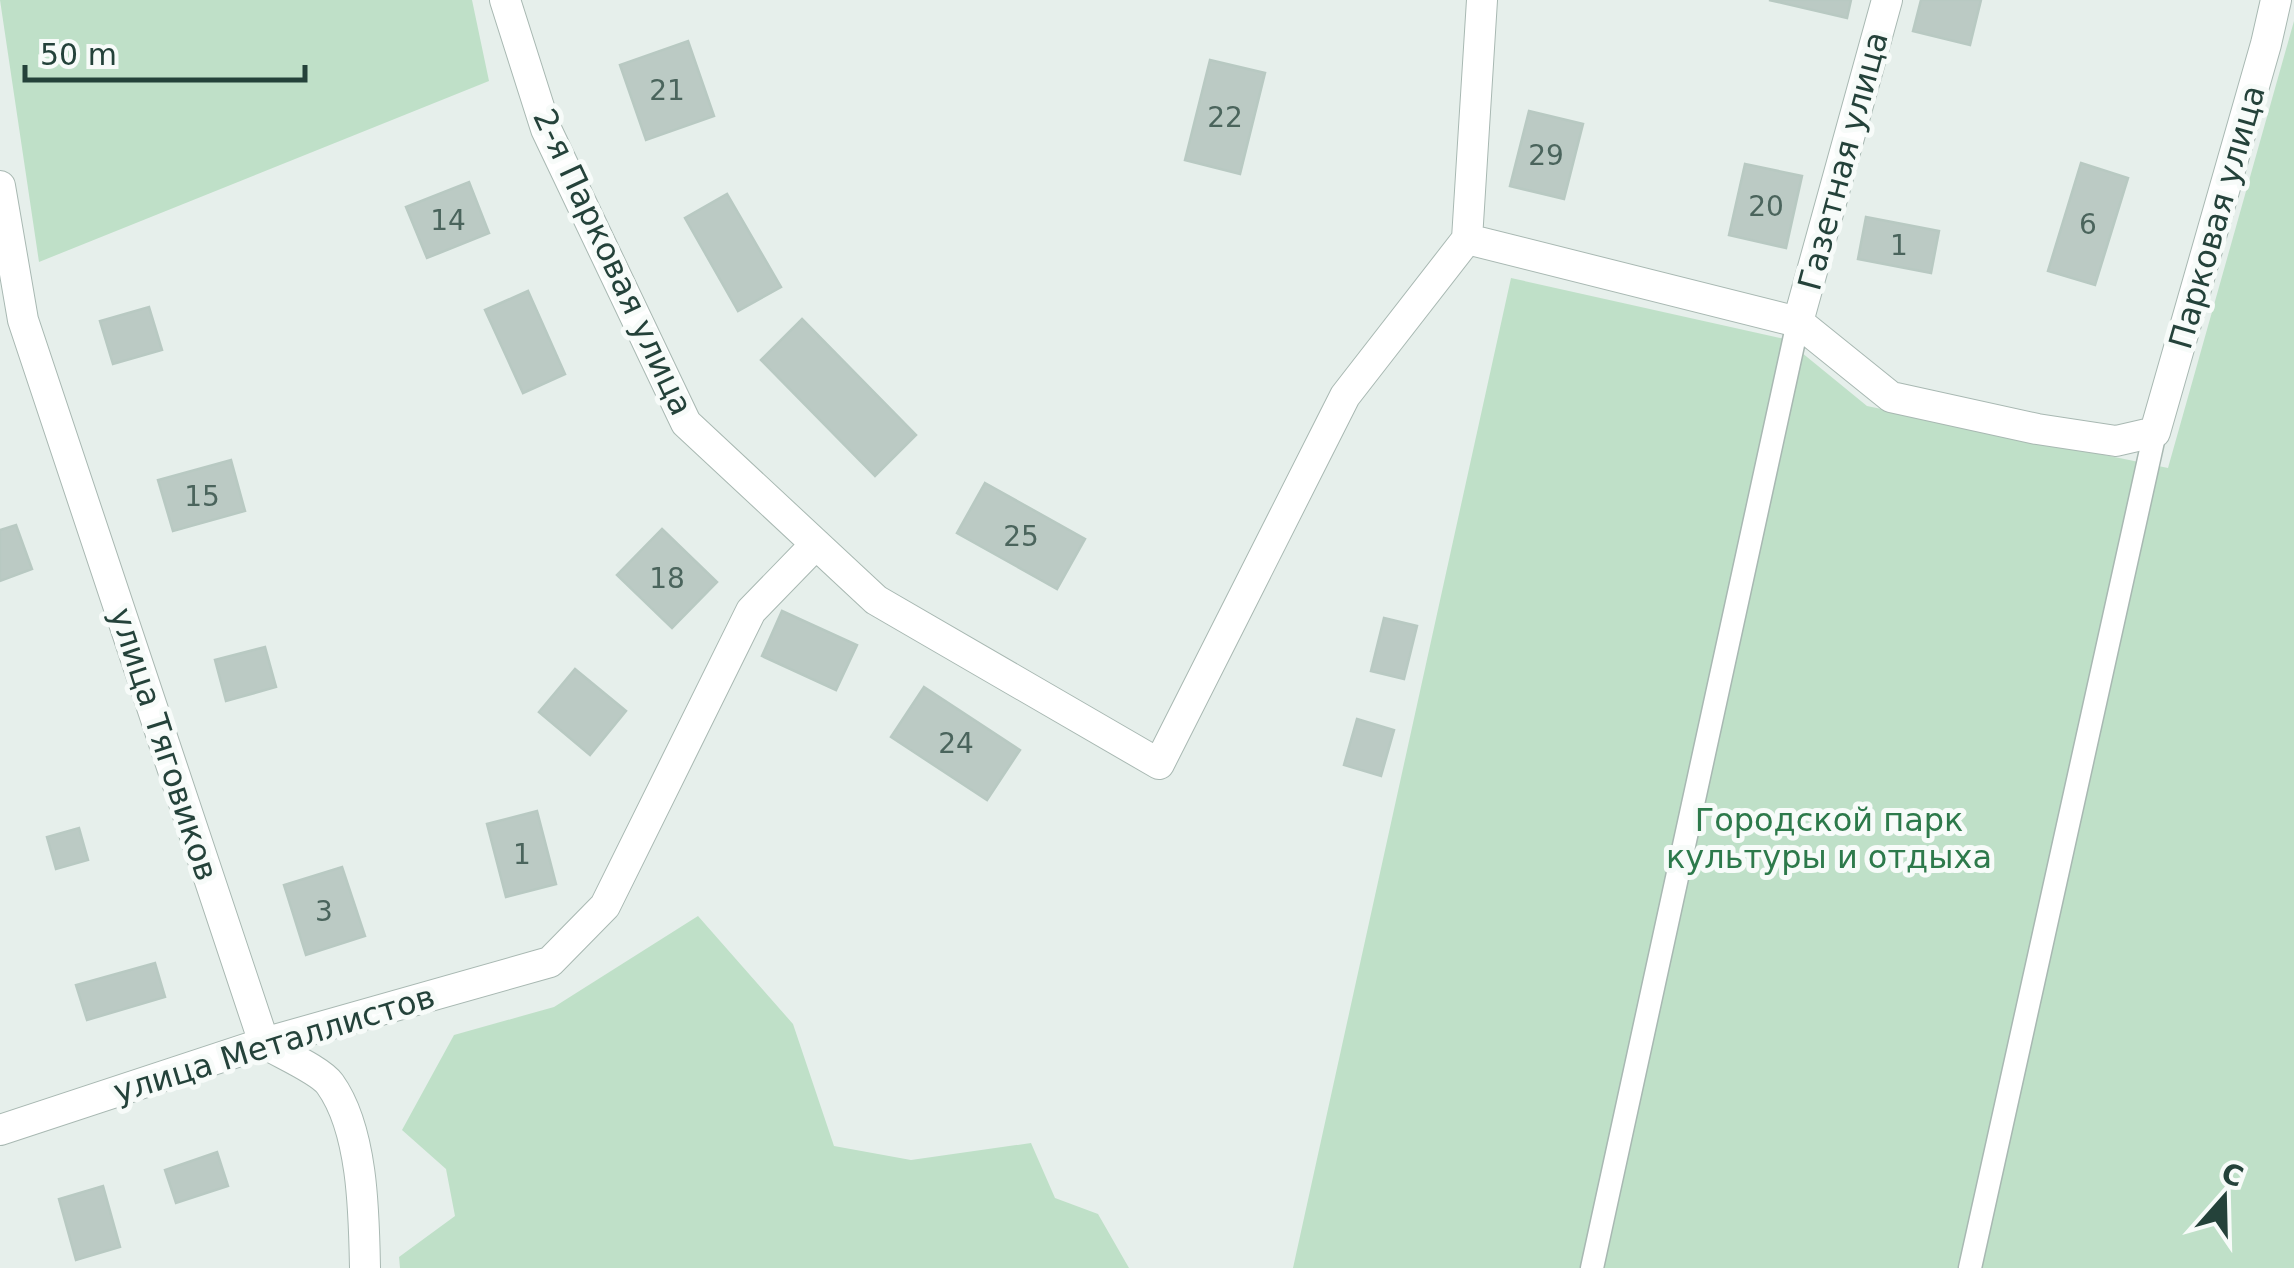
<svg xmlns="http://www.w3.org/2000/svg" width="2294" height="1268" viewBox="0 0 2294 1268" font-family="'DejaVu Sans',sans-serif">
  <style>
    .green { fill: #bfe0c8 }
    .building { fill: #bbcac4; stroke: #b8c9c2; stroke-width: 2.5 }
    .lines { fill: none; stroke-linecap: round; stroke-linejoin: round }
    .service-casing { stroke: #a8b8b2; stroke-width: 25 }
    .minor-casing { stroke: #a8b8b2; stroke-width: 32 }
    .service { stroke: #fff; stroke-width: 22 }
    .minor { stroke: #fff; stroke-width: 30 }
    .labels { text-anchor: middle; stroke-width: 10; stroke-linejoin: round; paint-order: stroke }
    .number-label { font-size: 28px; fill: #4a645c }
    .street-label { font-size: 32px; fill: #24423a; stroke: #f7fbf9 }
    .park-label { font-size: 32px; fill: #2d7a4b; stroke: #f7fbf9 }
  </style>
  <rect width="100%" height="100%" fill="#e6efeb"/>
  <!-- green -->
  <path class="green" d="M0,0H472L489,81L39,262Z
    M2294,21V1268H1293L1511,278L1785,339L1867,406L2168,468Z
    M698,916L793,1024L834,1146L911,1160L1031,1143L1055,1198L1098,1214L1129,1268H400L399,1257L455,1216L446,1169L402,1130L454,1035L554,1007Z"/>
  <!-- building -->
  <path class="building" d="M1769,0H1851L1847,18Z
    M1921,0H1981L1970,45L1913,31Z
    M688,41L714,116L646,140L620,65Z
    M1210,60L1265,73L1240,174L1185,160Z
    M1529,111L1583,124L1564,199L1510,186Z
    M2081,163L2128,178L2095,285L2048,271Z
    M1745,164L1802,176L1786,248L1729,235Z
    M469,182L489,233L427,258L406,207Z
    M727,194L781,287L738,311L685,218Z
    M1866,217L1939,231L1931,273L1858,259Z
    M528,291L565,374L523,393L485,310Z
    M149,307L162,350L113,364L100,321Z
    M802,319L916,435L875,476L761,360Z
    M231,460L245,511L173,531L158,480Z
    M985,483L1085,539L1057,589L957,533Z
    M16,525L32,569L0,581V530Z
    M662,529L717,582L672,628L617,575Z
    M782,611L857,645L836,690L762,656Z
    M1384,618L1417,626L1404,679L1371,671Z
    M265,647L276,687L226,701L215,660Z
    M575,669L626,711L590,755L539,712Z
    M924,687L1020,750L987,800L891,737Z
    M1357,719L1394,730L1381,776L1344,765Z
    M537,811L556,884L506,897L487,824Z
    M79,828L88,860L56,869L47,837Z
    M342,867L365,936L306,955L284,885Z
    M155,963L165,997L87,1020L76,985Z
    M217,1152L228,1186L176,1203L165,1170Z
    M103,1186L120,1247L76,1260L59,1199Z"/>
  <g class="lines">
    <!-- service casing -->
    <g class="service-casing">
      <path id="service" d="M1592,1268L1798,322
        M1970,1268L2155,432"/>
    </g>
    <!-- minor casing -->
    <g class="minor-casing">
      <path id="minor" d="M505,0L546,129L686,423L876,600L1159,764L1345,396L1467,239
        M0,186L23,320L264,1043C280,1053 320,1070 330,1084C363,1130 364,1213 365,1268
        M1467,239L1798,322L1891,397L2037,429L2116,441L2155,432L2266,44L2276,0
        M1467,239L1482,0
        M1798,322L1887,0
        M0,1130L264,1043L550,962L605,906L751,611L816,544"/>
    </g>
    <!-- service -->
    <use href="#service" class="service"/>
    <!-- minor -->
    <use href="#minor" class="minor"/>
  </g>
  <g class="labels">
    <!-- number labels -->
    <g class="number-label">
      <text x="667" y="100">21</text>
      <text x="1225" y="127">22</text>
      <text x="1546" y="165">29</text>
      <text x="1766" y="216">20</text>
      <text x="448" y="230">14</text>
      <text x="2088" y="234">6</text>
      <text x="1899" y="255">1</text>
      <text x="202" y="506">15</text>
      <text x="1021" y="546">25</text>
      <text x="667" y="588">18</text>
      <text x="956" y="753">24</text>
      <text x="522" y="864">1</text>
      <text x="324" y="921">3</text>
    </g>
    <!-- street labels -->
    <g class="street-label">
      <text transform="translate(1843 161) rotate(-75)" y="11">Газетная улица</text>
      <text transform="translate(2217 217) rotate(-74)" y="11">Парковая улица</text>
      <text transform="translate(613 262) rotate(65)" y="11">2-я Парковая улица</text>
      <text transform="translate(164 744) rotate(72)" y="11">улица Тяговиков</text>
      <text transform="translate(274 1044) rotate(-17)" y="11">улица Металлистов</text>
    </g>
    <!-- park labels -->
    <g class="park-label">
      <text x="1829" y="831">Городской парк<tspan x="1829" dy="37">культуры и отдыха</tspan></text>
    </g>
  </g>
  <!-- north arrow -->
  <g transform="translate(2224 1198) rotate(20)" stroke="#f7fbf9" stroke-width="8" paint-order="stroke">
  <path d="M0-8L18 38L0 25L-18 38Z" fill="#24423a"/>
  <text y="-15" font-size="28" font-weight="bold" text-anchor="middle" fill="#24423a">С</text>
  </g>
  <!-- scale -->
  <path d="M25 65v15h280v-15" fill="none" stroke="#24423a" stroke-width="5"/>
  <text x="40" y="65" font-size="30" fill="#24423a" stroke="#f7fbf9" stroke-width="8" paint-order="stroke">50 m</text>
</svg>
